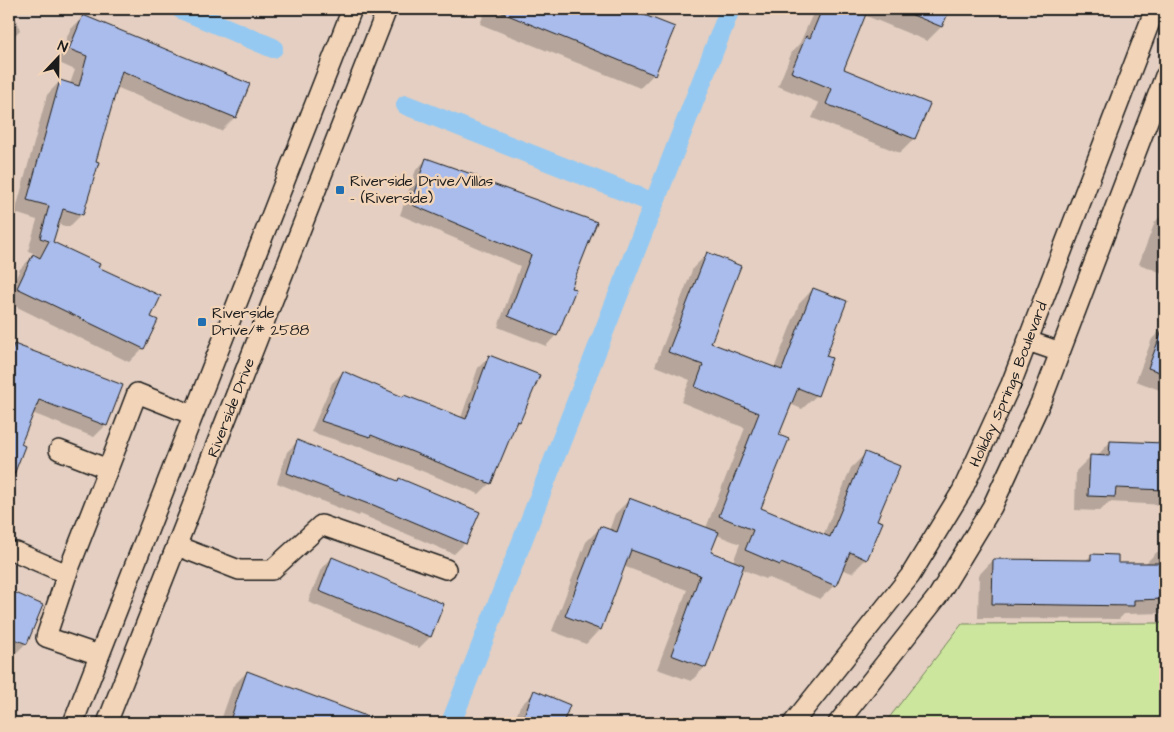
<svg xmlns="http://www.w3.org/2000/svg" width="1174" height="732" viewBox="0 0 1174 732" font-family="'Architects Daughter',sans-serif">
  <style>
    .green { fill: #cce79d; stroke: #74825c }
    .shadow { fill: #0003; fill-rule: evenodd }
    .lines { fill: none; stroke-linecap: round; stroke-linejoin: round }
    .canal { stroke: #95c9f2; stroke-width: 20 }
    .building { fill: #aabceb; stroke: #1c1c1c }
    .minor-casing { stroke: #1c1c1c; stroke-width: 22 }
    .minor { stroke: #f2d4b8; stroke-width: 19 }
    .poi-dot { fill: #1f6fb2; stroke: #f2d4b8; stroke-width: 2 }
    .labels { text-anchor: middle; stroke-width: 5; stroke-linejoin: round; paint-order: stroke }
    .poi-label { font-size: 15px; fill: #1c1c1c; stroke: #f2d4b8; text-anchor: start }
    .street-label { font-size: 15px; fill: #1c1c1c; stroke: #f2d4b8 }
  </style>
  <rect width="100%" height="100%" fill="#e4cfc2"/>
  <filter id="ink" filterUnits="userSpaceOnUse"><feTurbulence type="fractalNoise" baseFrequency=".02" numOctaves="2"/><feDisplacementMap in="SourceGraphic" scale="10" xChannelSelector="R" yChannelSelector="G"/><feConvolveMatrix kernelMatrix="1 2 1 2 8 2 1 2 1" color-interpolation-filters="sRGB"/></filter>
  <g filter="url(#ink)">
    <!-- green -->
    <path class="green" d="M1165,623V723H885L962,624Z"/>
    <!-- shadow -->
    <path class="shadow" d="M9,9H12L20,30L9,41Z
      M486,9H625L674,27L654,74L640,88L480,24Z
      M815,9H949L941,27L927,41L864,15L842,69L928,105L914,139L900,153L812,118L819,103L778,86L792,52L800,43Z
      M83,17L248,85L235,117L221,131L116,87L82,214L69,227L57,224L52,243L97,267L150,318L143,348L129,362L9,303V292L20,269L33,256L35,257L36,254L28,251L37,220L15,213L47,95L60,81L70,84L75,70L57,62L70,30Z
      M427,159L475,179L569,288L556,335L546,346L498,327L520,266L400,215L416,170Z
      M1165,211V274L1139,264L1155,222Z
      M707,254L710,344L774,369L799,304L813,289L824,357L817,395L802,409L790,404L778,436L759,509L823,536L851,468L866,453L876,520L866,559L852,573L841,569L835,585L820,599L767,577L765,579L742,569L705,667L691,681L657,669L687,590L623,566L600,629L586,644L552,631L586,542L600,528L609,531L615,514L630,499L706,528L745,428L681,402L690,380L655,366L693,268ZM717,535L740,544L733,562L710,553Z
      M1165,326V392L1136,381L1152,339Z
      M14,345L106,425L94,437L32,413L20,445L24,447L9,485V350Z
      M489,357L538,375L519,422L512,428L490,483L479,494L360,446L358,447L311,432L332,383L343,372L402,398L461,418L478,368Z
      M298,441L398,482L465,543L454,554L360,514L359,516L277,483L287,452Z
      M1110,442L1165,444V505L1109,502L1100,511L1075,510L1076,471L1090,457H1096Z
      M1157,552H1165V613L1124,614L1119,619L978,618L979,575L993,560L1085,561L1091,556L1116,564H1145Z
      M332,558L443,604L430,637L419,648L308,602L321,569Z
      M9,592L42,605L26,643L14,655L9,653Z
      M247,672L382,723H220L233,686Z
      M535,692L569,706L562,723H514L520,706Z"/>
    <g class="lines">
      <!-- canal -->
      <path class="canal" d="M181,9L273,48
        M406,105L654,203
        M451,723L730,9"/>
    </g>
    <!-- building -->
    <path class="building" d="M493,9H629L675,27L655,75Z
      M822,9H868L844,69L930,104L915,139L826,104L832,89L791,72L806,36L810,38Z
      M898,9H950L942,27Z
      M83,15L250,84L236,118L122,71L96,161L99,162L83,215L63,209L53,242L100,264L98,267L161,296L151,317L158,320L144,349L17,288L33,254L40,258L49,241L40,238L49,206L27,200L60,80L79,86L87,56L69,49Z
      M426,158L477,176L476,178L597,222L571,288L576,289L557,336L508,316L531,255L410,204Z
      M707,252L741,266L711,343L782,370L813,288L847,301L826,356L832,358L818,396L798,388L779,435L789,439L761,508L830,537L865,452L900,466L877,520L883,522L867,560L850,552L836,586L781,563L780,565L745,550L753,530L719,516L759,413L695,387L703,365L668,352Z
      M1164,326L1165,327V374L1148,368Z
      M14,344L123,385L107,426L39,400L21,444L25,446L10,485L9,357Z
      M489,355L540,375L520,422L517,421L491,484L371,435L370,437L321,421L343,371L403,397L404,395L466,419Z
      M297,440L398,481L399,478L480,512L466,544L371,504V505L287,473Z
      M1110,441L1165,443V490L1116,488L1115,497L1088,496L1090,455L1109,456Z
      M629,498L719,532L711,552L744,565L706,668L671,655L700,575L631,550L601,630L565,616L600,526L617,532Z
      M1091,554L1118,555V563H1165V599L1134,600V606L992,604L993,559L1091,560Z
      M332,557L444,604L431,637L319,591Z
      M9,590L43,605L27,644L9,637Z
      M247,671L382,722L381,723H229Z
      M534,690L570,705L563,723H521Z"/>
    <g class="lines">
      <!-- minor casing -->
      <g class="minor-casing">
        <g id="minor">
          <path d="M1028,341L1060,352"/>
          <path d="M59,450L108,469L137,393L193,415"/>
          <path d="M177,546L239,570H272L321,525L446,569"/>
          <path d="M16,552L67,574L108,469"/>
          <path d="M67,574L46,637L99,655"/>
          <path d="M73,723L352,9"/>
          <path id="s1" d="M107,723L387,9"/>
          <path id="s2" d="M793,723L910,576L962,491L1011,384L1155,9"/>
          <path d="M838,723L938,596L992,507L1043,397L1165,76"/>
        </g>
      </g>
      <!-- minor -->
      <use href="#minor" class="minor"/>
    </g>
  </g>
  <!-- markers -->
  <g class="poi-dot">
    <rect x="335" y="185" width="10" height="10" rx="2.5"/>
    <rect x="197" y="317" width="10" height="10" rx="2.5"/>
  </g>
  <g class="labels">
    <!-- poi labels -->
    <g class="poi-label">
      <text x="350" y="186">Riverside Drive/Villas<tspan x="350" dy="17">- (Riverside)</tspan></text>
      <text x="212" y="318">Riverside<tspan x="212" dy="17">Drive/# 2588</tspan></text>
    </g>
    <!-- street labels -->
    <g class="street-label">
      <text dy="5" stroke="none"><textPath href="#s2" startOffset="404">Holiday Springs Boulevard</textPath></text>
      <text dy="5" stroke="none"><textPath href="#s1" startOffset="339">Riverside Drive</textPath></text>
    </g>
  </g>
  <!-- margin -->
  <rect width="1174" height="732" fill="none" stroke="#f2d4b8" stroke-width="30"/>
  <rect x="15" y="15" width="1144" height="702" fill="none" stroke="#1c1c1c" stroke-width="2" filter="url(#ink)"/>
  <!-- north arrow -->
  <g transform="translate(58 58) rotate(22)" stroke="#f2d4b8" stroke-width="4" paint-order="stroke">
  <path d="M0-4L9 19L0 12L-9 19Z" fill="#1c1c1c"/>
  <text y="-8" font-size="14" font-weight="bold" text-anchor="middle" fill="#1c1c1c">N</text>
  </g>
</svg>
